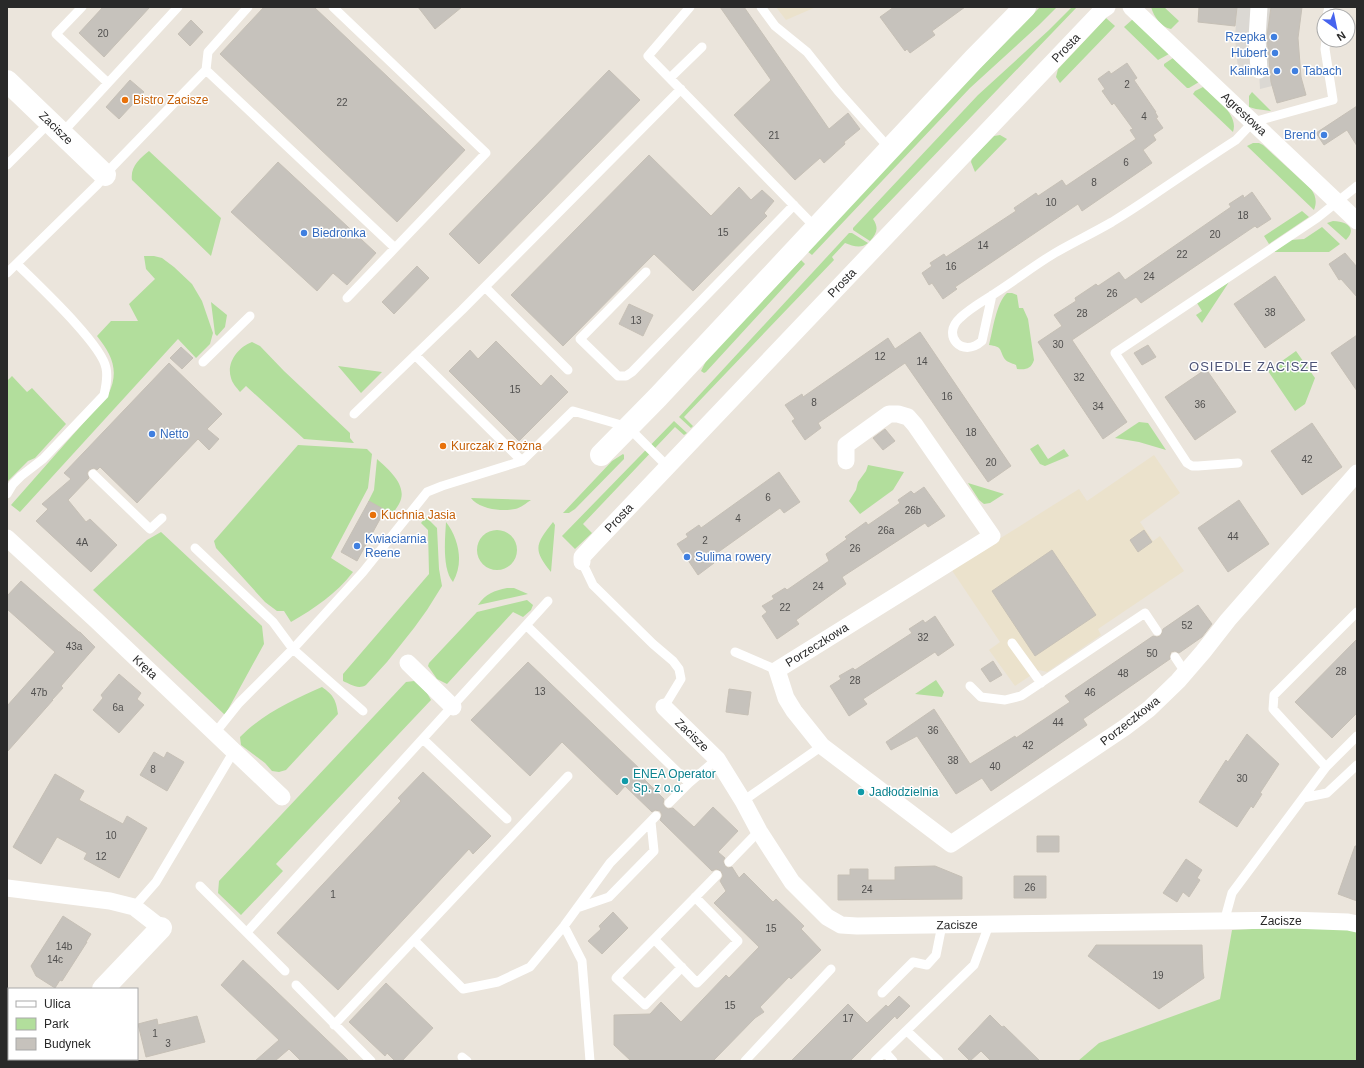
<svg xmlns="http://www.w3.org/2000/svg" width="1364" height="1068" viewBox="0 0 1364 1068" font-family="Arial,sans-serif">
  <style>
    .education { fill: #ebe2cc }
    .green { fill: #b2de9c }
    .plaza { fill: #dbd8d3 }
    .building { fill: #c6c2bc; stroke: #c6c0b6 }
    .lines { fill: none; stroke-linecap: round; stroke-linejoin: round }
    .lane { stroke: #fff; stroke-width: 9 }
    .street { stroke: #fff; stroke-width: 17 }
    .secondary { stroke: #fff; stroke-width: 22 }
    .shop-dot { fill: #3f7fe0; stroke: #fff; stroke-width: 1.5 }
    .food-dot { fill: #e8710a; stroke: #fff; stroke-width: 1.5 }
    .culture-dot { fill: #0f9aa8; stroke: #fff; stroke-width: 1.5 }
    .labels { text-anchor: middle; stroke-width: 3; stroke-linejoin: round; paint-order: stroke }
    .number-label { font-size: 10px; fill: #504f4e }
    .shop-label { font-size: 12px; fill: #366cbe; stroke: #fff; text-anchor: start }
    .street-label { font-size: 12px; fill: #292929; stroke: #fff }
    .food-label { font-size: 12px; fill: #c56008; stroke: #fff; text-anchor: start }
    .culture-label { font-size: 12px; fill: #0d838f; stroke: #fff; text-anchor: start }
    .neighbourhood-label { font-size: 13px; letter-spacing: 1px; fill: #4d5477; stroke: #fff }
  </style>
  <rect width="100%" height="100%" fill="#ebe5dc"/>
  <!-- education -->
  <path class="education" d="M776,7H816L786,20Z
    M1154,455L1180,493L1140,522L1153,541L1160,536L1184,571L1098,629L1101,635L1047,672L1039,670L1015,686L989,650L1000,642L951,569L1079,489L1087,501Z"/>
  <!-- green -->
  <path class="green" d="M1040,7H1057L1039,25L970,88L812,255L807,251L945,104Z
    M1072,7H1077L873,219C879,228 877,233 870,241L853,230V228L978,95L1049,30Z
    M1151,7H1164L1179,21L1171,29C1161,27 1154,17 1151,7Z
    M1106,18L1115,26L1060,83L1056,77L1058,69Z
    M1133,19L1169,54L1158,60L1124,27Z
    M1173,58L1199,82L1189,88H1187L1164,66V64Z
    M1203,87C1215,98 1239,114 1233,132L1193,94L1195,91Z
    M1252,92L1271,111L1256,109L1249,107V96Z
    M1000,135L1007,139L975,172L971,162L972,158L994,136Z
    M1253,143H1259L1263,145L1311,189C1316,196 1317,202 1314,210L1247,146Z
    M149,151L221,218L211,256L132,180C130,167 140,158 149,151Z
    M1302,211L1309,217L1269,244L1264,236Z
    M1333,221C1346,221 1358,228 1346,240L1327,223Z
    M1322,227L1340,244L1329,252H1274L1291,240L1304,239Z
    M849,233H852L868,243C861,249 853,246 845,243L832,257L834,260L684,417L693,426L691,428L679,417Z
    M144,256H154L162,258L174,267L192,284L202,301L213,333L210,344L196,358L178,339L20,512L11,505L108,395C120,371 112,355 97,336L111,321H138L129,304L155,279L146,269Z
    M801,260L805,264L706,372L704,373L701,371L707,359Z
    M1229,282L1202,323L1196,315L1202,311L1197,303Z
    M1007,293H1012L1017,295L1019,308H1023L1028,319L1034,360C1031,369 1026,370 1017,369L1016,365C1012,363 1006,362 1004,358C999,348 1002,347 989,345C993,330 996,303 1007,293Z
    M211,302L227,315L225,327L217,336L215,334Z
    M252,342L260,346L284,371L350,433V438L354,443L304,439L246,386L240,392C237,388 232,383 231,378C226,363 238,347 252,342Z
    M1296,351L1315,378L1305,404L1295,411L1268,371Z
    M338,366L382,372L361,393Z
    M12,376L27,392L32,388L66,424L35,458L28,461L7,482V381Z
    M674,421L687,433L684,435L675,427L583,524L592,533L575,549L562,536Z
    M1139,422L1148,423L1166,450L1139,442L1115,438Z
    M1038,444L1048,459L1064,449L1069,456L1045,466L1040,464L1030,449Z
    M298,445L367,449L372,454L368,488L331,558L353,572C336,594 315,608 291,622L284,611H277L265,602L216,548L214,541Z
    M623,454L624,455V459L575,509L569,513H563L612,461Z
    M377,459C389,470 409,486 399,504C397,508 394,511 392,515L368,502L374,490Z
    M868,465L904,472L893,490L860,514L849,501L856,490L858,482L866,471Z
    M968,483L1004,494L990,503L984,504L979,500Z
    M471,498L531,500C526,503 521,508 515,509C502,512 479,509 471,498Z
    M426,517L437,528L439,569L442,586L427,610L414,628L387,662L366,685C358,690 350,684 343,681V674L429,574L428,530L421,523Z
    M446,522C459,539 464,563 453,582C442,569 445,539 446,522Z
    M553,522L555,525L551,572C532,549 536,544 553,522Z
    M477 550a20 20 0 1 1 40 0a20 20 0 1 1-40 0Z
    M161,532L262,626L264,644L225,715L93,590L147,540Z
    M507,588H514L528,594L478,605C486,593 494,591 507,588Z
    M527,600L533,605L531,610L523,617L513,612L447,684L437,679L428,666L429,663L477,612Z
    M936,680L944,692L942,697L915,694Z
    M414,681L427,693L431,700L276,864L283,871L241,915L218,893L219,881L406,682Z
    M322,687C333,695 336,699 338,714L286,770L279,772L272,771L265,763L241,745L240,737C261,715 294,699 322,687Z
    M1311,926L1357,930V1061H1078L1099,1043L1220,999L1232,930Z"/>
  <!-- plaza -->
  <path class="plaza" d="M1237,7H1271L1267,36L1272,86L1260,89L1259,72L1251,67L1238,69L1235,38Z"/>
  <!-- building -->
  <path class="building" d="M103,7H150L104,57L79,33Z
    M264,7H314L465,150L397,222L220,54Z
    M418,7H462L435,29Z
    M720,7H744L829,129L848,113L860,129L844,142L845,144L824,163L820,158L795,180L734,115L771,80Z
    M894,7H965L932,31L935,35L910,53L907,49L905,51L880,17Z
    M1199,7H1237L1235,26L1198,22Z
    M1271,7H1302L1298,38L1301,77L1306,95L1277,103L1271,82L1267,36Z
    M191,20L203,32L190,46L178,34Z
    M1127,63L1137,78L1134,80L1156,112H1155L1158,117L1156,118L1163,128L1153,135L1156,140L1143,150L1152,163L1082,211L1078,204L955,287L957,289L943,299L932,283L929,285L922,273L932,266L930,263L944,254L946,257L1016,211L1014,208L1036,193L1038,196L1062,180L1066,186L1136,139L1130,130L1133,129L1114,103L1112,105L1102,91L1105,89L1098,79L1109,71L1111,74Z
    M609,70L640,100L479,264L449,234Z
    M130,80L144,92L119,119L106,107Z
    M1357,106V146L1347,130L1324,145L1316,133Z
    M649,155L711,216L739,187L751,200L762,190L774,201L764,213L767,216L693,291L654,254L563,346L511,295Z
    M278,162L376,253L347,285L333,273L317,291L231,212Z
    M1252,192L1271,219L1257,228L1255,226L1141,303L1136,297L1072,340L1127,422L1103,439L1038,342L1062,326L1054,315L1076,301L1075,298L1096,284L1098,286L1119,272L1125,280L1231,207L1229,204L1243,195L1244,198Z
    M1345,253L1357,267V297L1341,279L1339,280L1329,264Z
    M417,266L429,278L394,314L382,302Z
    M1275,276L1305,320L1265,348L1234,304Z
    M629,304L653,315L643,336L619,324Z
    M920,332L1011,466L988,482L905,363L818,423L821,428L805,440L792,421L795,419L785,405L802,394L803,397L888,338L895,349Z
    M1357,335V391L1331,353Z
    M496,341L541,386L551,375L568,392L519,441L449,371L470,350L478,359Z
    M1148,345L1156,357L1142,365L1134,353Z
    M181,347L193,358L182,369L170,358Z
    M169,363L222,414L207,429L219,439L209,450L198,439L137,503L100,467L97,470L94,468L89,470L87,473L89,478L68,500L86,522L90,519L117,545L91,572L36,521L48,509L42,504L71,479L64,473Z
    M1206,369L1236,412L1195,440L1165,397Z
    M1312,423L1342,467L1302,495L1271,451Z
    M885,429L895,441L883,450L873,438Z
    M779,472L800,502L784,513L780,508L710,558L714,563L698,575L677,544L688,537L686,534L699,525L701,528Z
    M924,487L945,516L928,527L925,523L842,577L846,584L796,620L799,624L777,639L762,616L767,612L762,606L774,599L772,596L785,588L787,590L829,561L826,554L847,539L845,537L866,522L868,525L900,503L898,500L911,491L914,494Z
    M1239,500L1269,544L1228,572L1198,528Z
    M369,501L385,510L357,561L341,552Z
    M1144,530L1152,542L1138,552L1130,540Z
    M1052,550L1096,615L1035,656L992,591Z
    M21,581L79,632H80L95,647L61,686L63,688L52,700H53L7,752V706L55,652L7,609V596Z
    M1198,605L1212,624L1202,637L1179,653L1175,651L1171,652L1170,655V659L1083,719L1087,725L991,791L982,778L956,794L917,736L891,750L886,742L934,709L970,764L1015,736L1016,738L1070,702L1065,696L1153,636L1157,637L1160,636L1162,633L1163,629Z
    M935,616L954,645L938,656L935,652L863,699L867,704L849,716L830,686L841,679L839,676L853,668L855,670L912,633L909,629L923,620L925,623Z
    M1357,639V713L1332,738L1295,702Z
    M993,661L1002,675L990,682L981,669Z
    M528,662L641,770L638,773L664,799L663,804L665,807L668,809L673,808L694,827L713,807L738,831L718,852L725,858L723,861L725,866L728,868L732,867L739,878L744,873L773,902L776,899L804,926L801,929L821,950L791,979L789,977L760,1007L764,1012L755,1018L713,1061H631L614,1045V1015L650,1014L661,1002L681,1022L726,975L729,978L759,947L714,903L726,891L720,881L723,876L721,871L716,869L712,871L660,820L662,815L660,811L655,810L652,812L625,786L617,795L562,742L530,776L471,720Z
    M119,674L141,693L137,699L144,705L119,733L93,710L103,698L101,695Z
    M729,689L751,692L748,715L726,712Z
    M1247,734L1279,764L1260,793L1262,794L1253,808L1251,806L1237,827L1199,802L1226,760L1228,762Z
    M154,752L164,758L167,752L184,762L167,791L140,775Z
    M423,772L491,836L473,854L469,849L338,990L277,933L401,801L398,798Z
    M55,774L84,791L79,800L123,824L127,816L147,828L119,878L84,859L87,853L57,837L41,864L13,847Z
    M1037,836H1059V852H1037Z
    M1355,846H1357V901L1338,894Z
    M1186,859L1202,870L1197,878L1200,880L1189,897L1183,892L1177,902L1163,893Z
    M935,866L962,877V899L838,900V875H850V869H868V880H895V867Z
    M1014,876H1046V898H1014Z
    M613,912L628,928L602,954L588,941L601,929L599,926Z
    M63,916L91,934L86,942H87L62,981L60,980L55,988L36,976L31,966Z
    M1096,945H1202L1203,972L1204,978L1159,1009L1088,956Z
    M243,960L274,989L349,1061H301L289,1049L275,1061H255L279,1040L221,985Z
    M386,983L433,1028L402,1061H395L387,1053L385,1056L349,1022Z
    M899,996L910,1006L897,1019L895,1016L850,1061H791L848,1004L867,1023L886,1005L888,1007Z
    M990,1015L1002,1027L1004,1026L1040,1061H991L981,1051L970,1061L958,1049Z
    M197,1016L205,1042L146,1057L138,1024L157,1019L158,1025Z"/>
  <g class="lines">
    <!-- lane -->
    <path class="lane" d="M82,7L56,34L108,83
      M690,7L648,56L816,228
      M761,7L775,26L807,52L838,91L890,149
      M1327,16L1329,7
      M206,70L395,248L486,153L333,7
      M670,78L702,47
      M62,133L178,7
      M7,165L50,122
      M646,272L580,339L618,376H626L632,372L794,205
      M7,273L97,185L113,166L206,70L208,52L248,7
      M485,287L568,370
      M992,295L982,341C962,359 941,335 960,318C970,308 985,300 997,292C1017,279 1035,265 1055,253C1074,242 1093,233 1112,222C1125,214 1139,205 1152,196C1180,177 1208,158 1236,140L1253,122L1333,100L1325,49L1326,40
      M347,298L395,248
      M415,355L522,461
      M203,362L250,316
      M354,414L462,310L681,89
      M1238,463L1198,466H1192L1187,463L1115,353L1317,218L1357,186
      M93,474L150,529L162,518
      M7,494L13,484L21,476L43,459L104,395C106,386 108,377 106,368C102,344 36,283 17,264
      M195,548L273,622L293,649L363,711
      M582,562L593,585L653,644L673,661L679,669L681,679L664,707
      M527,626L689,783
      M1012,643L1041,683
      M735,652L777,670
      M1175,657L1185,672
      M970,686L981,697L1005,700L1021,696L1145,613L1157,631
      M215,733L239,703L293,649L363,572L427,492L442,486L522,461L573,411L628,427L668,467
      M423,739L507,819
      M1326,767L1273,709L1274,695L1357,612
      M1303,798L1327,793L1357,765
      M743,801L822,746
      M669,803L689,783L717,759
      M729,862L759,831
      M200,886L285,971
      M134,907L156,882L234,751
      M577,908L609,897L654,851L651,822
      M1224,922L1232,893L1326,767L1357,736
      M564,926L582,961L590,1061
      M247,932L548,601
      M654,939L697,983L703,977L738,941L695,897
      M414,940L463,989L498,982L530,967L564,926L610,863L656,816
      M682,967L645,1005L616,978L717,875
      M296,985L371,1061
      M882,993L913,962L927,965L936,955L942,925
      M334,1025L568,776
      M907,1031L939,1061
      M885,1052L893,1061
      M462,1057L467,1061
      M745,1061L831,969
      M875,1061L974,965L989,925"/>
    <!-- street -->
    <path class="street" d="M1131,7L1357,221
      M1259,70L1257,38L1259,7
      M846,461V445L889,414H898L908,417L915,425L992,536L777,670L786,698L794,711L822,746L951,844L1124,728L1149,709L1178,681L1203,652L1228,620L1357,473
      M7,538L96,620L282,797
      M582,562V557L595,543L1101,11L1107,7
      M408,663L453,707
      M664,707L717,759L743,801L759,831L792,882L827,917L841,925L857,926L1290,920L1348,922L1357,924
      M7,888L110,901L134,907L161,928
      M125,1059V1061"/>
    <!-- secondary -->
    <path class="secondary" d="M7,81L105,175
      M601,455L658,397L973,60L1025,7
      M103,989L161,928
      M21,1061L24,1059"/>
  </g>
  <!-- markers -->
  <g class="shop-dot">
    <circle cx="1274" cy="37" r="4"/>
    <circle cx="1275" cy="53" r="4"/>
    <circle cx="1277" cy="71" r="4"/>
    <circle cx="1295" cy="71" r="4"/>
    <circle cx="1324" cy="135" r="4"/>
    <circle cx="304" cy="233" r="4"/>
    <circle cx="152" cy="434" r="4"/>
    <circle cx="357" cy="546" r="4"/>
    <circle cx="687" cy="557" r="4"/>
  </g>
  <g class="food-dot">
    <circle cx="125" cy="100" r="4"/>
    <circle cx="443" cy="446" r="4"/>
    <circle cx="373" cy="515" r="4"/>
  </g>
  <g class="culture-dot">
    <circle cx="625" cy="781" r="4"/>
    <circle cx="861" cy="792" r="4"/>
  </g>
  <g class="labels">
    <!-- number labels -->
    <g class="number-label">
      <text x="103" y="37">20</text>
      <text x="1127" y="88">2</text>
      <text x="342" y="106">22</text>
      <text x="1144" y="120">4</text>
      <text x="774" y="139">21</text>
      <text x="1126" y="166">6</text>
      <text x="1094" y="186">8</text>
      <text x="1051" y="206">10</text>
      <text x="1243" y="219">18</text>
      <text x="723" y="236">15</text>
      <text x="1215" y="238">20</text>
      <text x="983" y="249">14</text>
      <text x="1182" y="258">22</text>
      <text x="951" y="270">16</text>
      <text x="1149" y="280">24</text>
      <text x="1112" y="297">26</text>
      <text x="1270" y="316">38</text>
      <text x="1082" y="317">28</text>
      <text x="636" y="324">13</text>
      <text x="1058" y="348">30</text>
      <text x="880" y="360">12</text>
      <text x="922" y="365">14</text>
      <text x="1079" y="381">32</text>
      <text x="515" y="393">15</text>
      <text x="947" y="400">16</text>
      <text x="814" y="406">8</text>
      <text x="1200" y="408">36</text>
      <text x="1098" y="410">34</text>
      <text x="971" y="436">18</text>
      <text x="1307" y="463">42</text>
      <text x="991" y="466">20</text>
      <text x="768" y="501">6</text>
      <text x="913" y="514">26b</text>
      <text x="738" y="522">4</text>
      <text x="886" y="534">26a</text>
      <text x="1233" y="540">44</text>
      <text x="705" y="544">2</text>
      <text x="82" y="546">4A</text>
      <text x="855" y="552">26</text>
      <text x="818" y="590">24</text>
      <text x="785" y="611">22</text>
      <text x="1187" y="629">52</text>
      <text x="923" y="641">32</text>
      <text x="74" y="650">43a</text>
      <text x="1152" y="657">50</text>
      <text x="1341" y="675">28</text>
      <text x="1123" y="677">48</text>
      <text x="855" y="684">28</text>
      <text x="540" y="695">13</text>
      <text x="39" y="696">47b</text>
      <text x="1090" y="696">46</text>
      <text x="118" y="711">6a</text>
      <text x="1058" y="726">44</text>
      <text x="933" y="734">36</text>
      <text x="1028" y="749">42</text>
      <text x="953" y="764">38</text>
      <text x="995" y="770">40</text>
      <text x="153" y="773">8</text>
      <text x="1242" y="782">30</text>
      <text x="111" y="839">10</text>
      <text x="101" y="860">12</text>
      <text x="1030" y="891">26</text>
      <text x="867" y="893">24</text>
      <text x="333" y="898">1</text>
      <text x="771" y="932">15</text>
      <text x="64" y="950">14b</text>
      <text x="55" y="963">14c</text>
      <text x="1158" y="979">19</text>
      <text x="730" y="1009">15</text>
      <text x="848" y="1022">17</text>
      <text x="155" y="1037">1</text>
      <text x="168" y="1047">3</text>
    </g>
    <!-- shop labels -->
    <g class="shop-label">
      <text x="1266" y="41" text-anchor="end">Rzepka</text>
      <text x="1267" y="57" text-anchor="end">Hubert</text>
      <text x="1269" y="75" text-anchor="end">Kalinka</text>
      <text x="1303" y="75">Tabach</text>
      <text x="1316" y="139" text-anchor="end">Brend</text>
      <text x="312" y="237">Biedronka</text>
      <text x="160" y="438">Netto</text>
      <text x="365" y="543">Kwiaciarnia<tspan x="365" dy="14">Reene</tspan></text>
      <text x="695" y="561">Sulima rowery</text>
    </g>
    <!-- street labels -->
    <g class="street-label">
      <text transform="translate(1066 48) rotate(-46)" y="4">Prosta</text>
      <text transform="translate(1244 114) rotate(43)" y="4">Agrestowa</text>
      <text transform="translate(56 128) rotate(44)" y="4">Zacisze</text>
      <text transform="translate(842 283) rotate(-46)" y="4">Prosta</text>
      <text transform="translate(619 518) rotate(-46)" y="4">Prosta</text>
      <text transform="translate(817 645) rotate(-32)" y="4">Porzeczkowa</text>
      <text transform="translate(145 667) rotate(43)" y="4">Kręta</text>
      <text transform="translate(1130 721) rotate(-38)" y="4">Porzeczkowa</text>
      <text transform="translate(692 735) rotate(44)" y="4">Zacisze</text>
      <text x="1281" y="925">Zacisze</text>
      <text transform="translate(957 925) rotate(-1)" y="4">Zacisze</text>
    </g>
    <!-- food labels -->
    <g class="food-label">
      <text x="133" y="104">Bistro Zacisze</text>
      <text x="451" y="450">Kurczak z Rożna</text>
      <text x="381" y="519">Kuchnia Jasia</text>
    </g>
    <!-- culture labels -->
    <g class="culture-label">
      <text x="633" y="778">ENEA Operator<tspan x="633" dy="14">Sp. z o.o.</tspan></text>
      <text x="869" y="796">Jadłodzielnia</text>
    </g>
    <!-- neighbourhood labels -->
    <g class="neighbourhood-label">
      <text x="1254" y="371">OSIEDLE ZACISZE</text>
    </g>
  </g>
  <!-- border -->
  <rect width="1364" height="1068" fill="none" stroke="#292929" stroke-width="16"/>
  <!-- legend -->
  <rect x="8" y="988" width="130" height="72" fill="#ffffff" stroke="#a9a9a9"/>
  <rect x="16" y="1001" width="20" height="6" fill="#ffffff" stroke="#a9a9a9"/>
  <text x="44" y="1008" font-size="12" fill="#292929">Ulica</text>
  <rect x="16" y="1018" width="20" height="12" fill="#b2de9c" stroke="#a9a9a9"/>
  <text x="44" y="1028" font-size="12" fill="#292929">Park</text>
  <rect x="16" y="1038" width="20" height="12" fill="#c6c2bc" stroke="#a9a9a9"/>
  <text x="44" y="1048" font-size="12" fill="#292929">Budynek</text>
  <!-- north arrow -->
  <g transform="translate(1336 28) rotate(147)"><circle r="19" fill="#ffffff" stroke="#a9a9a9"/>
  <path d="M0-3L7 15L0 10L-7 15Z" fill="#4663ee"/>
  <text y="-6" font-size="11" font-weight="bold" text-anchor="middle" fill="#292929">N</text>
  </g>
</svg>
